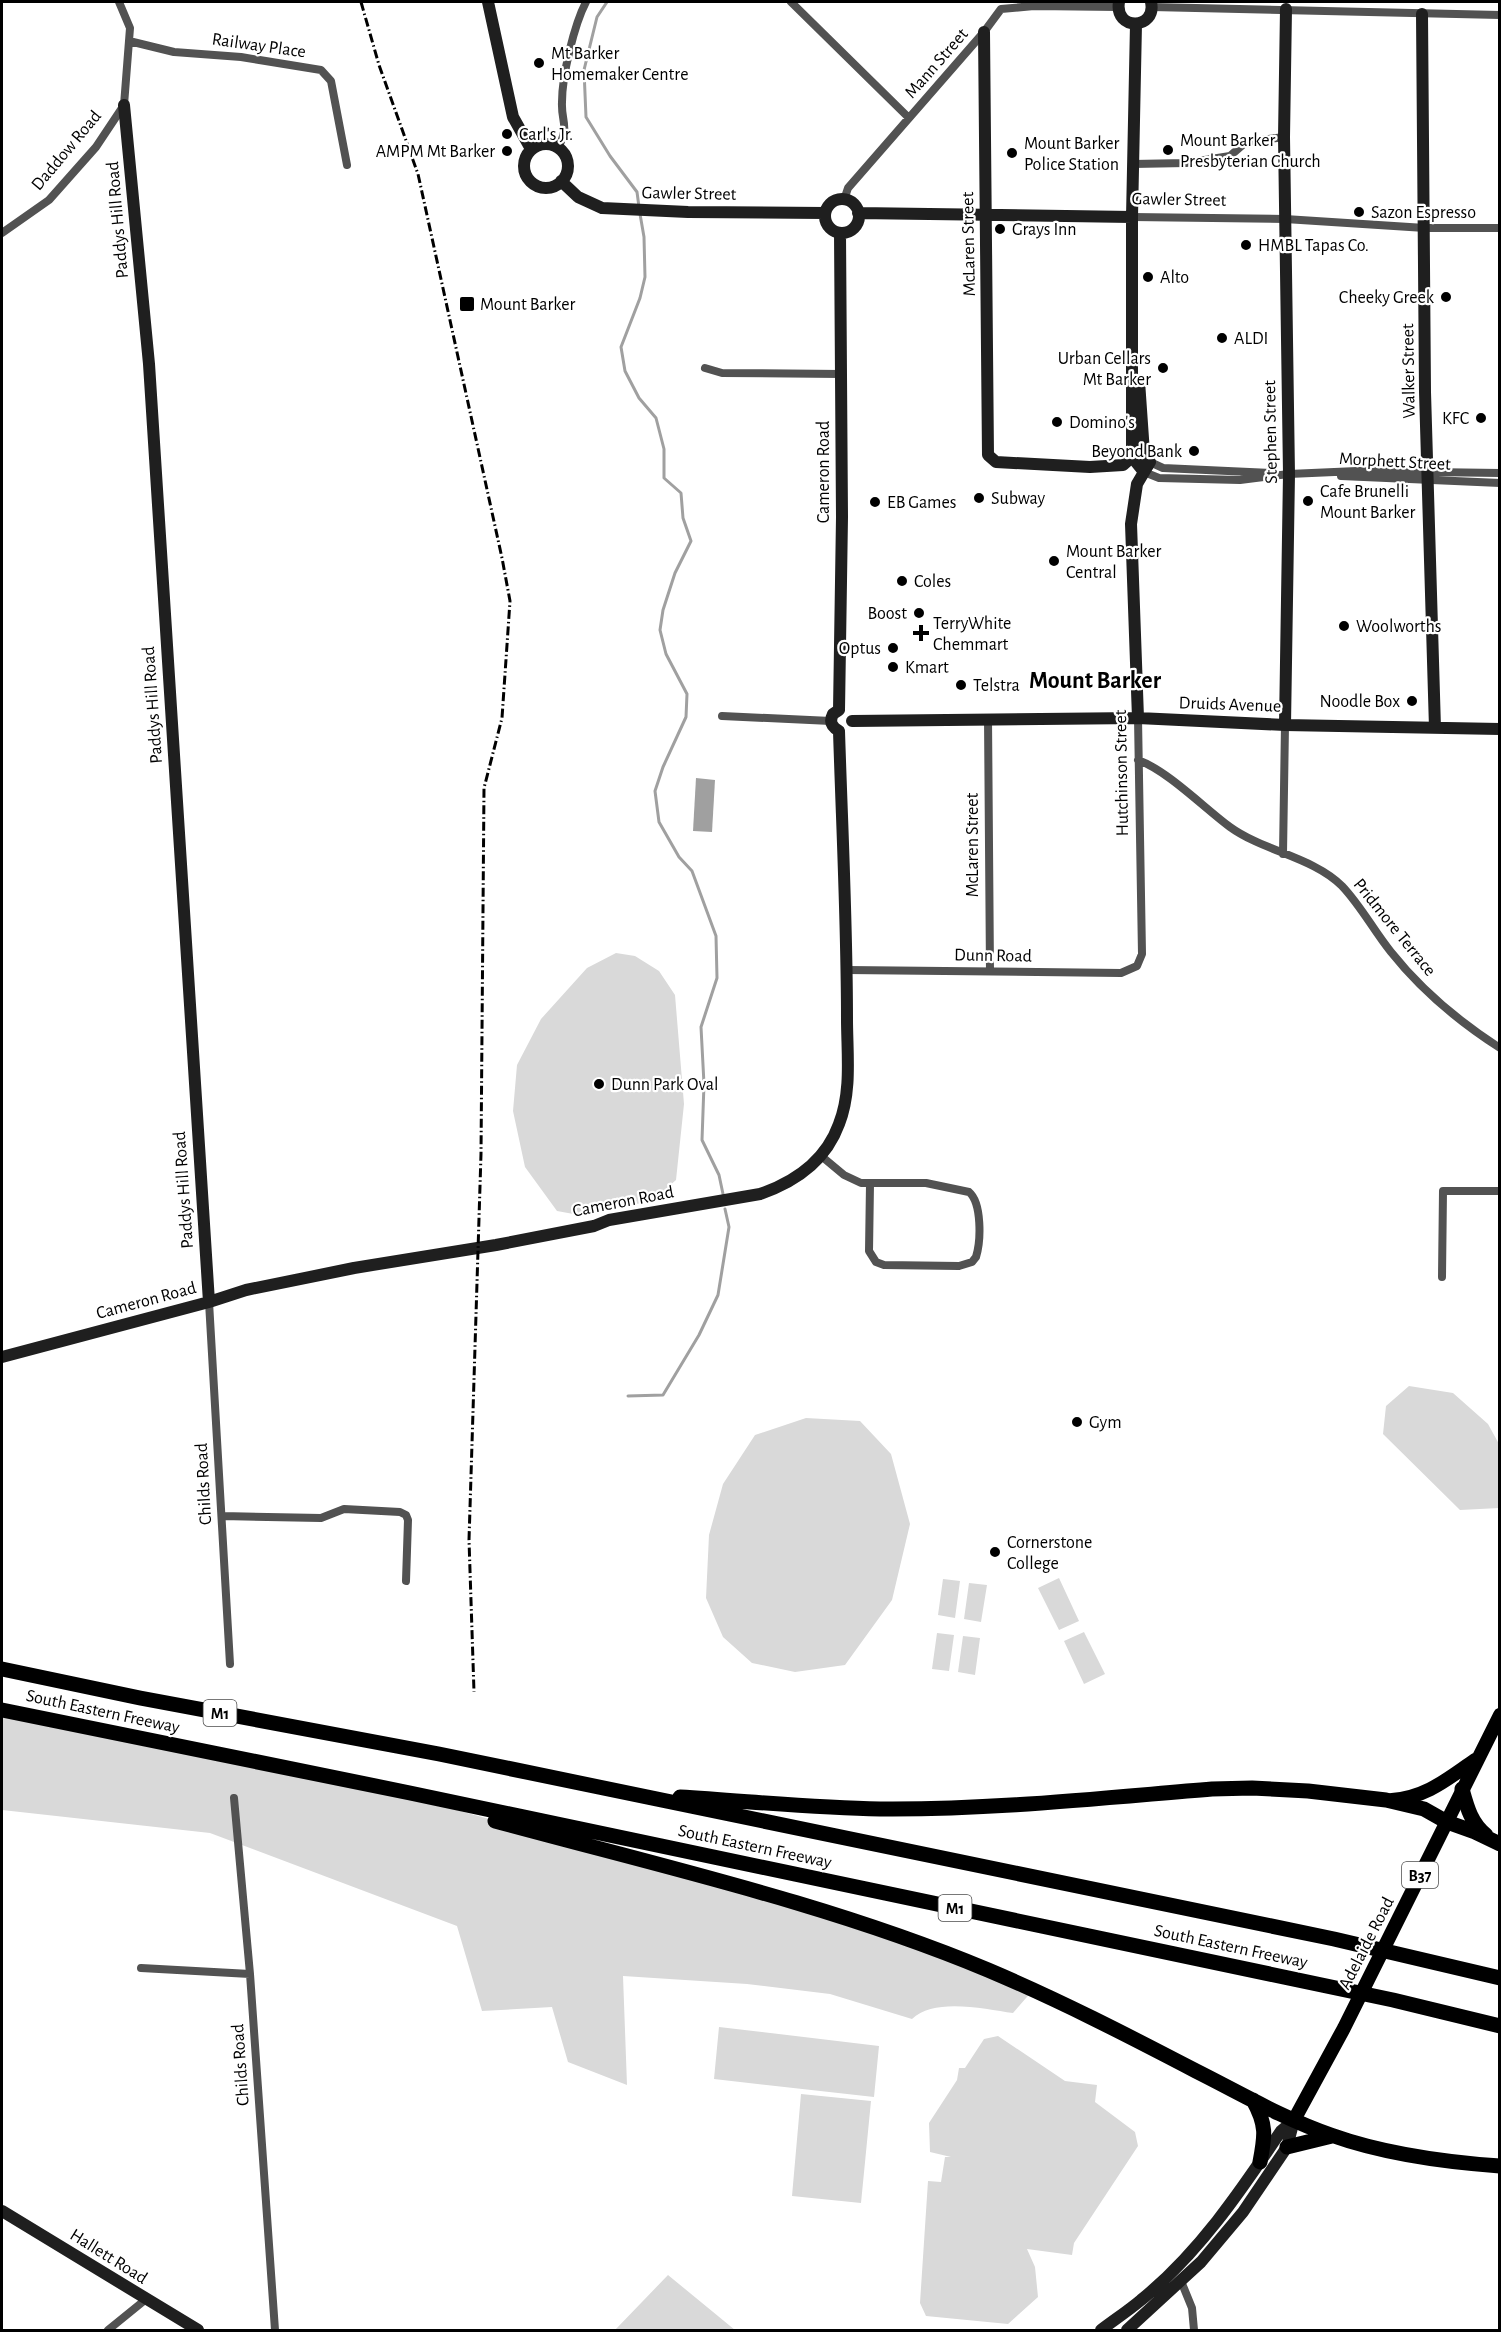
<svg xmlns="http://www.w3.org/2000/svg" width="1501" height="2332" viewBox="0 0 1501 2332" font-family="'Alegreya Sans',sans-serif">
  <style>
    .green { fill: #d9d9d9 }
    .water { fill: #a0a0a0 }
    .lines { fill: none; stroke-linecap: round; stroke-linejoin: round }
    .stream { stroke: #a0a0a0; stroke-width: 3 }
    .street { stroke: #525252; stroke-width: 8 }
    .secondary { stroke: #1f1f1f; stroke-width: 12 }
    .primary { stroke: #000; stroke-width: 14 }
    .highway { stroke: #000; stroke-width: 15 }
    .rail { stroke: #000; stroke-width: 3; stroke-dasharray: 9 3 1.5 3; stroke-linecap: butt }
    .poi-dot { fill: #000; stroke: #fff; stroke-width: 2 }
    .labels { text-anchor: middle; stroke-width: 4.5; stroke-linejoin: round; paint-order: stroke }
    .shield { fill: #fff; stroke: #4c4c4c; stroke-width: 1.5 }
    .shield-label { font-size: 16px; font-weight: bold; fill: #000 }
    .street-label { font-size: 18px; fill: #000; stroke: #fff }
    .poi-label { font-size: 18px; fill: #000; stroke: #fff; text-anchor: start }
    .district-label { font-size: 24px; font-weight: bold; fill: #000; stroke: #fff }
  </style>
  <rect width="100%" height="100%" fill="#fff"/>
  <!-- green -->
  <path class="green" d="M616,953L635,956L659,971L675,995L684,1104L676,1180L652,1201L579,1215L557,1211L525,1167L513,1111L517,1065L541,1019L587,968Z
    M1409,1386L1453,1393L1488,1424L1499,1444V1508L1460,1510L1383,1434L1386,1406Z
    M806,1418L860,1421L891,1454L910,1524L892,1600L845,1665L795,1672L752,1663L723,1637L706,1598L709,1535L723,1484L755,1435Z
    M1059,1578L1079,1621L1059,1630L1038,1588Z
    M943,1579L960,1581L955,1618L938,1615Z
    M969,1583L987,1585L981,1622L964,1619Z
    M1084,1632L1105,1674L1084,1684L1064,1641Z
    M937,1633L954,1635L949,1671L932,1669Z
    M963,1636L980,1638L975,1675L958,1672Z
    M2,1710L442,1806L770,1896L1033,1990L1013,2013C985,2009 934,1997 912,2019L830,1994L747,1984L623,1976L627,2085L568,2062L552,2007L482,2011L457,1926L210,1833L2,1810Z
    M719,2027L879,2046L874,2097L714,2079Z
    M998,2036L1065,2081L1097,2085L1095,2102L1135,2132L1138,2146L1074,2243L1072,2255L1027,2249L1035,2267L1038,2297L1008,2324L926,2316L920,2303L928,2181L941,2182L945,2157H951L930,2152L929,2123L957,2080L959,2068H965L984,2039Z
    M801,2094L871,2101L861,2203L792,2196Z
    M668,2275L735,2330H615Z"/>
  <!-- water -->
  <path class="water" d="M696,778L715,780L712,832L693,831Z"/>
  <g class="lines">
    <!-- stream -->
    <path class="stream" d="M607,2L597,17L584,70L586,117L610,156L637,192L639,207
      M640,214L644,237L645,277L640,298L621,347L625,371L639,398L656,418L664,449V478L681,493L683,518L691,541L675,573L663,610L660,630L666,654L687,694L686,717L663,767L655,791L659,822L679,857L692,871L716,936L717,978L701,1027L704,1084L702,1140L719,1175L723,1194
      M628,1396L663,1395L699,1335L718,1295L729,1227L725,1209"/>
    <!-- street -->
    <path class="street" d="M791,2L909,118
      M1152,7L1500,15
      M129,41L174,52L241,57L321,70L331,81L347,165
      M558,148C570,125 561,123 562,102C562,76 574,25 586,2
      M1133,164L1186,163L1230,156L1246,142L1284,137
      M844,200L848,188L984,32L1001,9L1034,6L1118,7
      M1132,217L1285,219L1425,228H1500
      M2,233L49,200L96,147L124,105L130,28L119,2
      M705,368L722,373L841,374
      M1150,462L1163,468L1271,473
      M1144,472L1159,478L1240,480L1289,474L1357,471L1500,473
      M1341,476L1500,483
      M722,716L831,721
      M988,718L990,971
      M1138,760C1168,771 1203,807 1230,827C1263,851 1313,857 1342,886C1361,906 1374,931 1391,952C1422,991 1458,1021 1500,1048
      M1283,854L1285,725
      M847,970L1121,973L1137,966L1142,954L1138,718
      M820,1155L844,1175L861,1183H926L969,1192C982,1203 981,1241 976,1257L972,1262L959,1266L884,1265L876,1262L869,1251L870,1184
      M1442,1277L1443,1191H1500
      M209,1302L230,1664
      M222,1516L321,1518L344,1509L400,1512L406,1515L408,1520L406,1581
      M234,1798L250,1974L275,2330
      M141,1968L250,1974
      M1181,2281L1192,2308L1194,2330
      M108,2330L145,2300"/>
    <!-- secondary -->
    <path class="secondary" d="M488,2L513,117L531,149
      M1119,2C1114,31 1157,30 1151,2
      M1422,14L1425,392L1435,728
      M1136,24L1132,217V457L1144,472
      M984,32L988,455L996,462L1090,467L1123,465L1132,457
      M124,105L149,364L209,1302
      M524 166a22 22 0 1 1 44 0a22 22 0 1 1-44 0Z
      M561,181L578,197L602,208L688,212L825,213
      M825 216a17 17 0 1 1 34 0a17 17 0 1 1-34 0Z
      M858,213L1132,217
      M839,710L842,517L840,233
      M1138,718L1131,524L1137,484L1150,462L1144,453L1139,381
      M852,721L1138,718L1285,725L1500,729
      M1285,725L1289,474L1284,137L1286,9
      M839,731C832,727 829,722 833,714L839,710
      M2,1357L209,1302L246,1290L354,1268L496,1245L594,1226L609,1220L760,1194C795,1182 826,1160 839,1124C852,1091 847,1053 847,1019C847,923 842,827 839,731
      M2,2211L198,2330
      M1101,2330C1114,2320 1128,2311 1141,2300C1198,2254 1240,2192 1281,2131L1294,2120
      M1127,2330L1201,2262L1243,2212L1287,2147L1294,2120"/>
    <!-- primary -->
    <path class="primary" d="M1392,1800C1427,1797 1447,1779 1475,1760
      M1294,2120L1344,2028L1500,1715"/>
    <!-- highway -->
    <path class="highway" d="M2,1669L140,1698L439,1754L1334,1939L1500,1978
      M2,1710L410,1793L1393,2000L1500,2026
      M1462,1789C1467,1807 1471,1823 1486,1835
      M680,1797C747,1801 813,1808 880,1809C991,1810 1102,1798 1212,1789L1252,1788L1308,1791L1386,1800L1424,1809L1447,1822L1475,1832L1500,1844
      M495,1821C660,1866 830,1904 988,1970C1059,2000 1127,2035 1196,2071C1240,2093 1284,2119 1331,2135C1384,2154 1443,2162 1500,2166
      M1253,2100C1267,2125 1265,2136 1260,2162
      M1287,2147L1332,2136"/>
    <!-- rail -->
    <path class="rail" d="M361,2L379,65L418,174L502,558L510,601L502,718L484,788L481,1154L469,1540L474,1692"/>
  </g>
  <!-- markers -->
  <g class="poi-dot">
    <circle cx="539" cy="63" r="6"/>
    <circle cx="507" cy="134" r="6"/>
    <circle cx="1168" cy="150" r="6"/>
    <circle cx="507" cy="151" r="6"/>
    <circle cx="1012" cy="153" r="6"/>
    <circle cx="1359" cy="212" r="6"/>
    <circle cx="1000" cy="229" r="6"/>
    <circle cx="1246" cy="245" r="6"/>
    <circle cx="1148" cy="277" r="6"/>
    <circle cx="1446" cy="297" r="6"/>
    <rect x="459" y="296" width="16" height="16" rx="3"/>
    <circle cx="1222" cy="338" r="6"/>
    <circle cx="1163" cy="368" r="6"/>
    <circle cx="1481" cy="418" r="6"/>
    <circle cx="1057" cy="422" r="6"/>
    <circle cx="1194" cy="451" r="6"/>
    <circle cx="979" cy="498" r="6"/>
    <circle cx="1308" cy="501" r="6"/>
    <circle cx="875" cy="502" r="6"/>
    <circle cx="1054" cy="561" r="6"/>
    <circle cx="902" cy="581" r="6"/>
    <circle cx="919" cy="613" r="6"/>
    <circle cx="1344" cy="626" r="6"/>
    <path d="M918 624h6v6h6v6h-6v6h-6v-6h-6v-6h6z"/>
    <circle cx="893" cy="648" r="6"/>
    <circle cx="893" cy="667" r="6"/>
    <circle cx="961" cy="685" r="6"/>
    <circle cx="1412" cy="701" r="6"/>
    <circle cx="599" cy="1084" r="6"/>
    <circle cx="1077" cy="1422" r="6"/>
    <circle cx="995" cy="1552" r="6"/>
  </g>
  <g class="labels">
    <!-- shield labels -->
    <g class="shield">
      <rect x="203.5" y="1700" width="33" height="26" rx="4.5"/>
      <rect x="1402" y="1862" width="36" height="26" rx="4.5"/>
      <rect x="938.5" y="1895" width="33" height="26" rx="4.5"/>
    </g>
    <g class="shield-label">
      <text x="220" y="1719">M1</text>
      <text x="1420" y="1881">B37</text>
      <text x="955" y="1914">M1</text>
    </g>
    <!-- street labels -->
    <g class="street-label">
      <text transform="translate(259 45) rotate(8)" y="6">Railway Place</text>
      <text transform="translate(936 63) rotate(-49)" y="6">Mann Street</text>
      <text transform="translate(66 150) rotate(-50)" y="6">Daddow Road</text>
      <text transform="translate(689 193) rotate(1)" y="6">Gawler Street</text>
      <text transform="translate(1179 199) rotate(1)" y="6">Gawler Street</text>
      <text transform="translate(117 220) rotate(-95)" y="6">Paddys Hill Road</text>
      <text transform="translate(968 244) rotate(-91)" y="6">McLaren Street</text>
      <text transform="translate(1408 371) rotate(-91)" y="6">Walker Street</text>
      <text transform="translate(1270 432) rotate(-91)" y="6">Stephen Street</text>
      <text transform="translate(1395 461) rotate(3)" y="6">Morphett Street</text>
      <text transform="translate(823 472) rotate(-90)" y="6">Cameron Road</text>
      <text transform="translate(1230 704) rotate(2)" y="6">Druids Avenue</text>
      <text transform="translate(152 705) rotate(-94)" y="6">Paddys Hill Road</text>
      <text transform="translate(1121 773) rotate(-91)" y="6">Hutchinson Street</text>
      <text transform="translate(972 845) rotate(-90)" y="6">McLaren Street</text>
      <text transform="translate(1395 927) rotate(51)" y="6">Pridmore Terrace</text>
      <text transform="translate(993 955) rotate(1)" y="6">Dunn Road</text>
      <text transform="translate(183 1190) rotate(-94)" y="6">Paddys Hill Road</text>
      <text transform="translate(623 1201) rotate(-11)" y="6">Cameron Road</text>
      <text transform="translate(146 1300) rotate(-15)" y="6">Cameron Road</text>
      <text transform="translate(203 1484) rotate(-93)" y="6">Childs Road</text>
      <text transform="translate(103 1711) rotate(12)" y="6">South Eastern Freeway</text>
      <text transform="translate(755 1846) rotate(12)" y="6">South Eastern Freeway</text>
      <text transform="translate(1366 1943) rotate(-63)" y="6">Adelaide Road</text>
      <text transform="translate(1231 1946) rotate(12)" y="6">South Eastern Freeway</text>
      <text transform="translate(240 2065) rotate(-94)" y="6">Childs Road</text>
      <text transform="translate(109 2256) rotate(32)" y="6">Hallett Road</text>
    </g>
    <!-- poi labels -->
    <g class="poi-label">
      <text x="551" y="59">Mt Barker<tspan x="551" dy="21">Homemaker Centre</tspan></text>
      <text x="519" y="140">Carl's Jr.</text>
      <text x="1180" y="146">Mount Barker<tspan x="1180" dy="21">Presbyterian Church</tspan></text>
      <text x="1024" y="149">Mount Barker<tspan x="1024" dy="21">Police Station</tspan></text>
      <text x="495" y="157" text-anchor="end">AMPM Mt Barker</text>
      <text x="1371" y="218">Sazon Espresso</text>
      <text x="1012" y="235">Grays Inn</text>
      <text x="1258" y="251">HMBL Tapas Co.</text>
      <text x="1160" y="283">Alto</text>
      <text x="1434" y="303" text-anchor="end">Cheeky Greek</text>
      <text x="480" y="310">Mount Barker</text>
      <text x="1234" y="344">ALDI</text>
      <text x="1151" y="364" text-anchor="end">Urban Cellars<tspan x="1151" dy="21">Mt Barker</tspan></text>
      <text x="1469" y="424" text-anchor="end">KFC</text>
      <text x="1069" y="428">Domino's</text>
      <text x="1182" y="457" text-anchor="end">Beyond Bank</text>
      <text x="1320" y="497">Cafe Brunelli<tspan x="1320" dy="21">Mount Barker</tspan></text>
      <text x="991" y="504">Subway</text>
      <text x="887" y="508">EB Games</text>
      <text x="1066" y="557">Mount Barker<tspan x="1066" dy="21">Central</tspan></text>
      <text x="914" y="587">Coles</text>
      <text x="907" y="619" text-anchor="end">Boost</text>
      <text x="933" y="629">TerryWhite<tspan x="933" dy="21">Chemmart</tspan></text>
      <text x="1356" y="632">Woolworths</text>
      <text x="881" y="654" text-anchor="end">Optus</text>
      <text x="905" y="673">Kmart</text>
      <text x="973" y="691">Telstra</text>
      <text x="1400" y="707" text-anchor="end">Noodle Box</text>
      <text x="611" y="1090">Dunn Park Oval</text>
      <text x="1089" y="1428">Gym</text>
      <text x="1007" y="1548">Cornerstone<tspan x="1007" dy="21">College</tspan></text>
    </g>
    <!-- district labels -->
    <g class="district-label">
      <text x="1095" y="688">Mount Barker</text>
    </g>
  </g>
  <!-- border -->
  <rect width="1501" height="2332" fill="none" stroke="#000000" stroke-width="6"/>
</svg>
